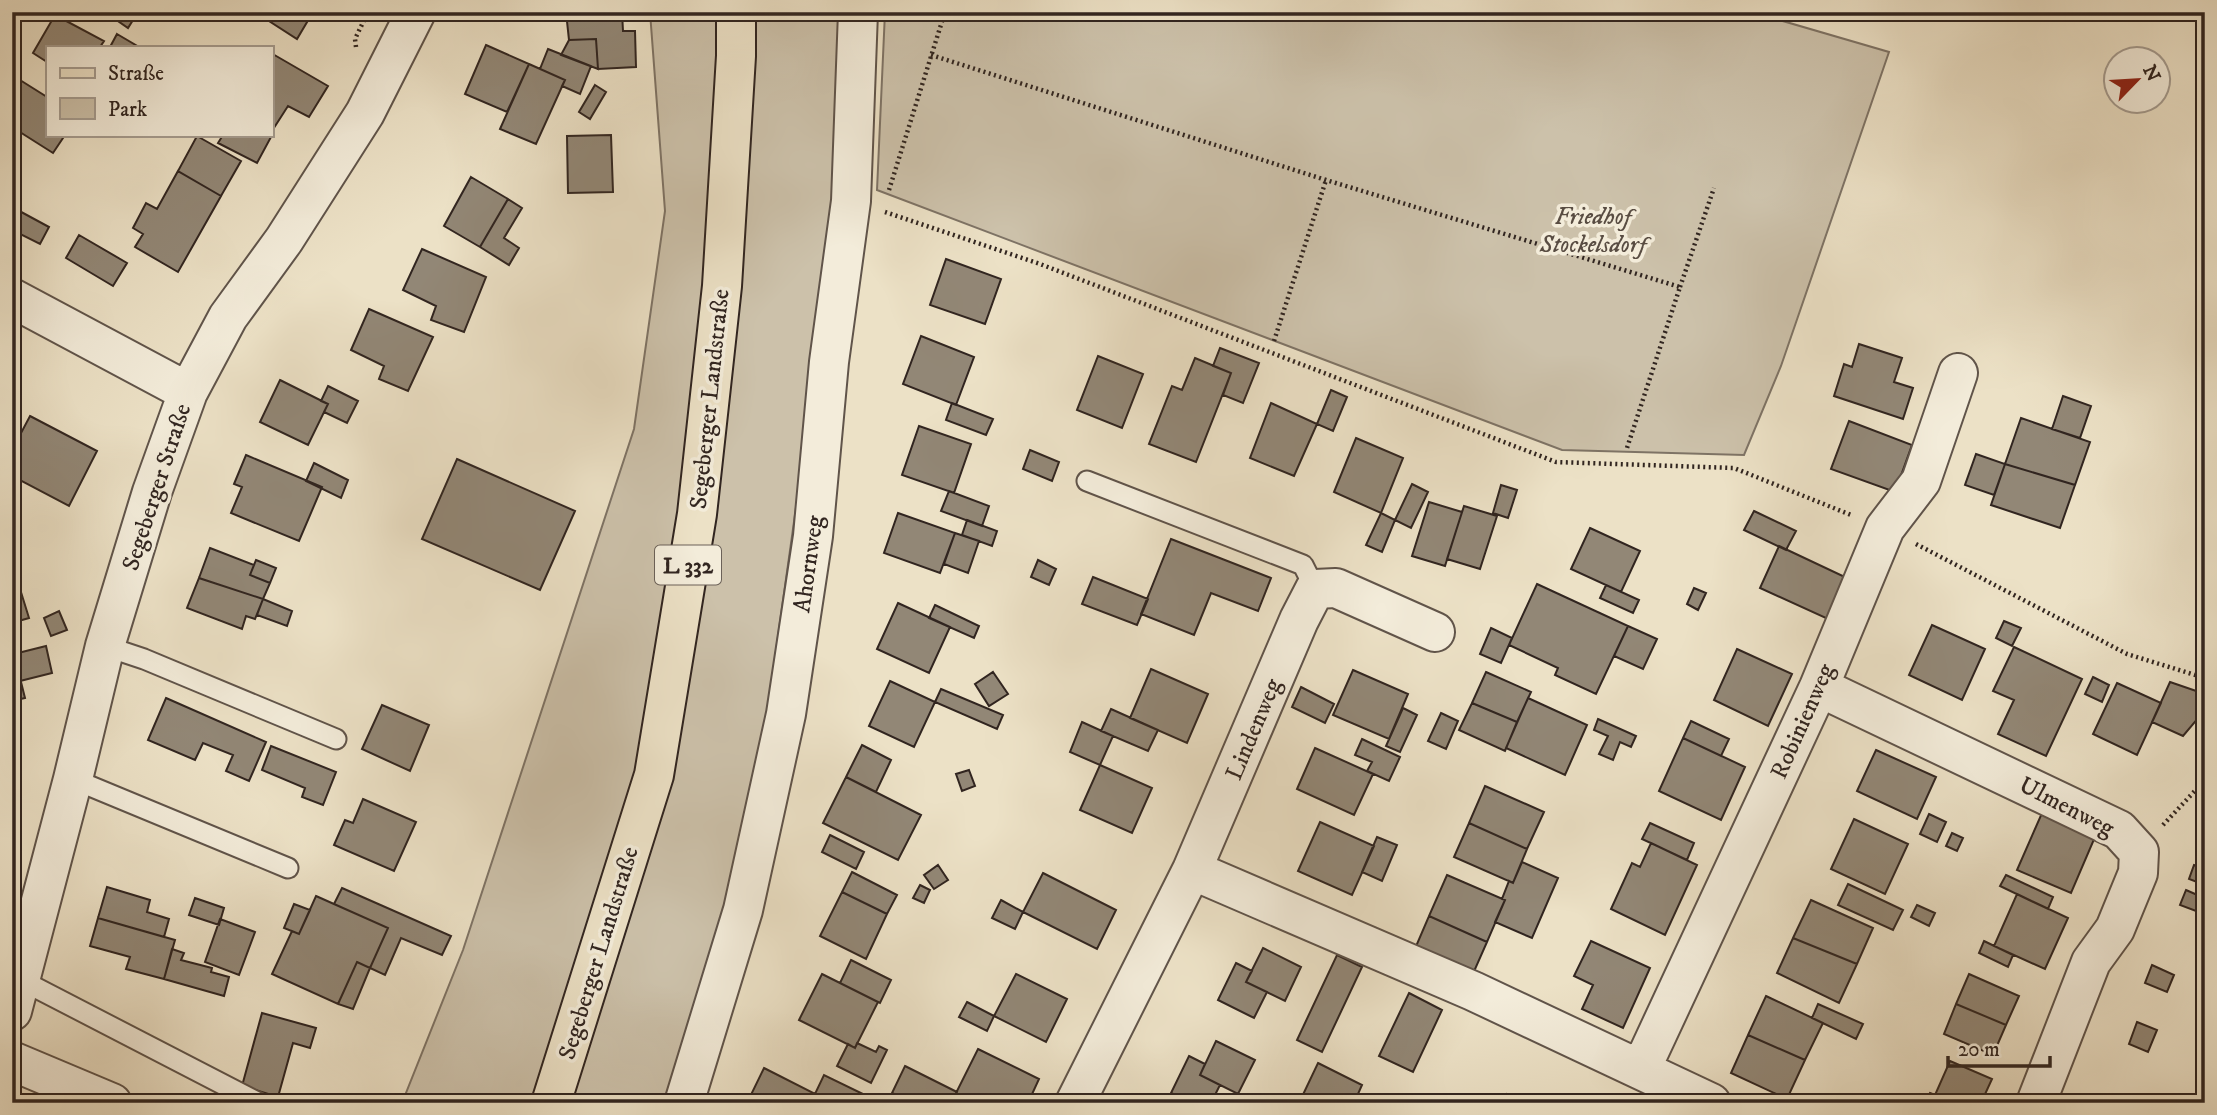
<svg xmlns="http://www.w3.org/2000/svg" width="2217" height="1115" viewBox="0 0 2217 1115" font-family="'IM FELL DW Pica',serif">
  <style>
    .green { fill: #ccc1aa; stroke: #7e7365; stroke-width: 2 }
    .building { fill: #928776; stroke: #312520; stroke-width: 2 }
    .lines { fill: none; stroke-linecap: round; stroke-linejoin: round }
    .lane-casing { stroke: #60544a; stroke-width: 23 }
    .street-casing { stroke: #60544a; stroke-width: 42 }
    .primary-casing { stroke: #312520; stroke-width: 42 }
    .path { stroke: #312520; stroke-width: 4.5; stroke-dasharray: 2 3.5; stroke-linecap: butt }
    .lane { stroke: #f3ecda; stroke-width: 19 }
    .street { stroke: #f3ecda; stroke-width: 38 }
    .primary { stroke: #ece1c6; stroke-width: 38 }
    .labels { text-anchor: middle; stroke-width: 7; stroke-linejoin: round; paint-order: stroke }
    .shield { fill: #f3ecda; stroke: #6b6158; stroke-width: 2 }
    .shield-label { font-size: 23px; font-weight: bold; fill: #312520 }
    .park-label { font-size: 24px; font-style: italic; fill: #584c42; stroke: #f3ecda }
    .street-label { font-size: 24px; fill: #312520; stroke: #f3ecda }
  </style>
  <rect width="100%" height="100%" fill="#ece1c6"/>
  <filter id="stains"><feTurbulence type="fractalNoise" baseFrequency=".00286" numOctaves="4"/><feColorMatrix values="0 0 0 0 .2 0 0 0 0 .09 0 0 0 0 .02 0 0 0 .5 -.17"/></filter>
  <radialGradient id="worn" r=".72"><stop offset=".6" stop-color="#630" stop-opacity="0"/><stop offset="1" stop-color="#630" stop-opacity=".3"/></radialGradient>
  <!-- green -->
  <path class="green" d="M650,12H848L839,200L766,722L726,911L671,1103H402L463,950L634,429L665,211Z
    M885,12H1770L1769,17L1889,52L1781,366L1744,455L1562,450L877,190Z"/>
  <!-- building -->
  <path class="building" d="M105,12H138L128,28Z
    M255,12H313L297,39Z
    M566,12H622L623,31H635L636,67L598,69L596,39L569,40Z
    M55,15L104,41L100,47H47V62L33,53Z
    M117,34L139,47H110Z
    M596,39L598,69L561,55L569,40Z
    M486,45L529,64L507,112L465,94Z
    M548,49L591,66L580,94L562,86L565,80L540,69Z
    M271,53L328,86L309,117L288,106L272,131Z
    M529,64L565,80L536,144L500,129Z
    M12,75L47,97V135H65L53,153L12,127Z
    M595,85L606,92L590,119L579,112Z
    M223,135H267L271,137L257,163L218,143Z
    M611,135L613,192L568,193L567,136Z
    M197,136L241,161L221,196L178,171Z
    M178,171L221,196L178,272L135,247L143,234L133,228L146,203L157,209Z
    M471,177L508,199L480,247L444,226Z
    M508,199L522,208L504,238L519,248L509,265L480,247Z
    M12,207L49,227L40,244L12,230Z
    M79,235L127,263L113,286L66,258Z
    M422,249L486,277L464,332L431,320L436,306L403,290Z
    M946,259L1001,279L985,324L930,305Z
    M369,309L433,337L408,391L379,379L384,366L351,350Z
    M921,336L974,357L956,405L903,384Z
    M1859,344L1902,358L1894,382L1913,388L1903,419L1834,396L1844,364L1852,367Z
    M1220,348L1259,363L1243,403L1223,395L1231,373L1213,366Z
    M1098,356L1143,374L1122,428L1077,410Z
    M1195,358L1231,373L1196,462L1149,444L1172,386L1182,390Z
    M280,380L328,404L308,445L260,422Z
    M328,386L358,401L347,423L324,412L328,404L321,401Z
    M1331,390L1347,397L1333,431L1317,424Z
    M2063,396L2091,406L2080,438L2052,429Z
    M952,403L993,419L986,435L946,420Z
    M1271,403L1317,424L1294,476L1250,458Z
    M30,416L97,451L69,506L12,476V450Z
    M2021,418L2090,442L2075,485L2005,464Z
    M1849,421L1912,445L1895,492L1831,469Z
    M919,426L971,444L954,493L902,475Z
    M1356,438L1403,458L1381,513L1334,492Z
    M1030,450L1059,462L1052,481L1023,469Z
    M1976,454L2005,464L1994,495L1965,485Z
    M246,455L322,487L299,541L231,513L242,487L234,484Z
    M457,459L575,511L540,590L422,539Z
    M314,463L348,480L341,498L306,481Z
    M2005,464L2075,485L2060,528L1991,505Z
    M1412,484L1428,492L1411,528L1395,520Z
    M1501,485L1517,490L1508,518L1493,513Z
    M949,491L989,506L982,526L941,511Z
    M1429,502L1462,512L1445,566L1412,556Z
    M1464,506L1497,516L1480,569L1447,559Z
    M1754,511L1796,531L1786,550L1744,530Z
    M898,513L955,533L940,573L884,553Z
    M1381,513L1395,520L1382,552L1366,545Z
    M967,520L997,531L992,546L962,535Z
    M1590,528L1640,551L1621,592L1571,569Z
    M955,533L979,541L968,573L944,564Z
    M1171,539L1271,578L1258,611L1211,593L1194,635L1141,614Z
    M1779,546L1847,578L1828,619L1760,588Z
    M210,548L254,565L250,575L270,583L263,599L199,578Z
    M256,560L276,568L270,583L250,575Z
    M1038,560L1056,569L1049,585L1031,577Z
    M12,563L29,618L12,623Z
    M1093,577L1148,599L1137,625L1082,604Z
    M199,578L263,599L255,619L246,616L242,629L187,608Z
    M1537,584L1628,626L1596,694L1555,675L1558,668L1509,645Z
    M1606,585L1639,600L1633,613L1600,598Z
    M1694,588L1706,593L1698,610L1687,604Z
    M263,599L292,611L287,626L257,615Z
    M898,603L950,627L929,673L877,649Z
    M935,605L979,626L974,638L929,618Z
    M59,611L67,630L51,636L44,618Z
    M2004,621L2021,628L2012,646L1996,638Z
    M1932,625L1985,649L1962,700L1909,675Z
    M1628,626L1657,639L1643,669L1614,656Z
    M1491,628L1512,638L1501,663L1480,654Z
    M46,646L52,673L20,681L14,654Z
    M2014,647L2082,679L2046,756L1998,734L2014,700L1993,691Z
    M1737,649L1792,674L1768,726L1714,700Z
    M1151,669L1208,694L1187,743L1130,718Z
    M18,670L25,698L12,701V672Z
    M1353,670L1408,694L1389,739L1333,715Z
    M993,672L1008,694L989,706L975,684Z
    M1486,672L1531,692L1517,722L1472,703Z
    M2093,677L2109,685L2102,702L2085,694Z
    M890,681L935,702L914,747L869,726Z
    M2170,682L2205,694V710L2183,736L2152,722Z
    M2117,683L2161,703L2137,755L2093,734Z
    M1301,687L1334,704L1325,723L1292,707Z
    M941,689L1003,715L997,729L935,702Z
    M166,698L266,742L249,781L226,771L233,755L203,743L195,760L148,740Z
    M1528,698L1587,725L1565,775L1506,748Z
    M1472,703L1517,722L1505,751L1459,730Z
    M382,705L429,725L410,771L362,749Z
    M1403,708L1417,715L1400,752L1386,746Z
    M1111,709L1158,730L1148,751L1101,731Z
    M1441,713L1458,721L1446,749L1428,741Z
    M1598,719L1636,736L1631,747L1620,742L1613,760L1599,754L1608,736L1594,730Z
    M1691,721L1729,739L1721,756L1683,738Z
    M1082,722L1113,736L1100,765L1070,752Z
    M1683,738L1745,767L1721,820L1659,791Z
    M1362,739L1400,757L1389,781L1367,771L1372,762L1355,755Z
    M862,745L891,760L876,792L846,777Z
    M271,746L336,772L323,805L302,797L305,788L262,770Z
    M1315,748L1373,774L1354,815L1297,789Z
    M1876,750L1936,777L1917,819L1857,791Z
    M1100,765L1152,788L1132,833L1080,810Z
    M969,770L975,786L962,791L956,774Z
    M846,777L921,815L898,860L823,823Z
    M1485,786L1544,812L1527,849L1469,823Z
    M363,799L416,822L394,871L334,845L345,820L353,823Z
    M2042,813L2095,837L2071,893L2017,870Z
    M1929,814L1946,822L1937,842L1920,834Z
    M1854,819L1908,844L1885,894L1831,869Z
    M1320,822L1374,846L1352,895L1298,871Z
    M1469,823L1527,849L1513,883L1454,857Z
    M1650,823L1694,843L1687,860L1642,839Z
    M1952,833L1963,838L1957,851L1946,846Z
    M830,835L864,852L856,869L822,852Z
    M1377,837L1397,845L1382,881L1362,872Z
    M1651,843L1697,865L1665,935L1611,909L1632,863L1640,867Z
    M1522,862L1558,878L1532,938L1495,922L1505,900L1502,899L1509,881L1513,883Z
    M938,865L948,880L934,889L924,875Z
    M2194,865L2205,869V885L2189,879Z
    M852,872L897,895L887,914L842,892Z
    M1043,873L1116,910L1097,949L1023,912Z
    M1447,875L1505,900L1487,942L1429,916Z
    M2006,875L2053,897L2048,909L2000,886Z
    M1848,884L1903,910L1893,930L1838,905Z
    M920,885L930,890L924,903L913,898Z
    M107,887L150,900L147,912L169,919L164,937L98,918Z
    M342,888L451,936L442,955L401,938L385,975L370,968L388,928L334,904Z
    M2186,890L2202,897L2196,911L2180,905Z
    M842,892L887,914L866,959L820,936Z
    M2017,894L2068,918L2045,969L1994,946Z
    M316,896L388,928L370,968L357,962L338,1004L272,974L292,931L299,934Z
    M195,898L224,908L219,925L189,915Z
    M1001,900L1023,912L1015,929L992,918Z
    M1811,900L1873,928L1857,964L1793,938Z
    M294,904L310,910L299,934L284,928Z
    M1917,905L1935,913L1929,926L1911,917Z
    M1429,916L1487,942L1472,976L1414,951Z
    M98,918L175,940L164,979L126,969L130,957L90,946Z
    M220,919L255,932L239,975L205,962Z
    M1793,938L1857,964L1839,1003L1777,973Z
    M1591,941L1650,968L1623,1028L1582,1009L1593,985L1574,976Z
    M1984,941L2013,955L2008,967L1979,953Z
    M1263,948L1301,967L1285,1001L1246,982Z
    M172,949L184,953L181,960L212,968L211,972L229,977L224,996L164,979Z
    M1337,955L1362,967L1322,1052L1297,1040Z
    M851,960L891,980L880,1003L840,983Z
    M357,962L370,968L353,1009L338,1004Z
    M1236,963L1252,971L1246,982L1267,992L1254,1018L1218,1000Z
    M2152,965L2174,975L2167,992L2145,983Z
    M822,974L878,1002L855,1048L799,1020Z
    M1016,974L1067,999L1046,1042L994,1016Z
    M1969,974L2019,996L2006,1025L1956,1004Z
    M1409,993L1442,1010L1413,1072L1379,1056Z
    M1766,996L1823,1023L1805,1060L1748,1035Z
    M967,1002L994,1016L987,1031L959,1017Z
    M1818,1004L1863,1024L1856,1039L1812,1018Z
    M1956,1004L2006,1025L1993,1055L1944,1034Z
    M262,1013L316,1028L310,1048L293,1043L278,1097L242,1086Z
    M2137,1022L2157,1030L2148,1052L2129,1044Z
    M1748,1035L1805,1060L1787,1099L1731,1073Z
    M1216,1041L1255,1060L1238,1094L1200,1075Z
    M857,1043L876,1052L879,1046L887,1050L871,1083L837,1066L848,1044L855,1048Z
    M978,1049L1039,1079L1028,1103H965L954,1097Z
    M1189,1056L1205,1064L1200,1075L1220,1085L1211,1103H1191L1171,1093Z
    M1950,1061L1992,1079L1981,1103H1952L1935,1095Z
    M1318,1063L1362,1085L1354,1103H1299Z
    M905,1066L957,1092L951,1103H912L892,1093Z
    M764,1068L815,1094L824,1075L865,1095L861,1103H747Z
    M2200,1090L2205,1092V1103H2195Z
    M1774,1093L1787,1099L1794,1103H1769Z
    M1930,1093L1935,1095L1952,1103H1926Z
    M1507,1094L1526,1103H1503Z"/>
  <g class="lines">
    <!-- lane casing -->
    <g class="lane-casing">
      <path id="lane" d="M1087,481L1303,565L1315,589
        M105,646L144,659L336,739
        M73,779L288,868
        M21,980L259,1103"/>
    </g>
    <!-- street casing -->
    <g class="street-casing">
      <path id="street" d="M12,298L188,392
        M1819,687L2119,830L2139,852L2138,873L2115,929L2091,962L2036,1103
        M1192,870L1473,991L1711,1103
        M12,1011L73,779L105,646L152,492L188,392L228,317L284,240L365,113L416,12
        M12,1061L112,1103
        M1641,1069L1819,687L1885,528L1921,481L1958,373
        M684,1103L743,910L786,714L813,536L829,362L851,201L858,12
        M1075,1103L1192,870L1299,620L1315,589L1336,588L1435,632"/>
    </g>
    <!-- primary casing -->
    <g class="primary-casing">
      <path id="primary" d="M551,1103L654,775L697,514L722,286L736,56V12"/>
    </g>
    <!-- path -->
    <path class="path" d="M356,47L355,39L368,12
      M931,55L1326,180L1680,287L1626,451
      M889,190L945,12
      M885,212L1040,264L1556,462L1734,468L1851,515
      M1680,287L1714,188
      M1274,341L1326,180
      M1916,544L2127,654L2205,678
      M2163,825L2205,780"/>
    <!-- lane -->
    <use href="#lane" class="lane"/>
    <!-- street -->
    <use href="#street" class="street"/>
    <!-- primary -->
    <use href="#primary" class="primary"/>
  </g>
  <g class="labels">
    <!-- shield labels -->
    <rect class="shield" x="655" y="545.5" width="66" height="39" rx="5"/>
    <g class="shield-label">
      <text x="688" y="573">L 332</text>
    </g>
    <!-- park labels -->
    <g class="park-label">
      <text x="1593" y="224">Friedhof<tspan x="1593" dy="28">Stockelsdorf</tspan></text>
    </g>
    <!-- street labels -->
    <g class="street-label">
      <text transform="translate(709 399) rotate(-84)" y="8">Segeberger Landstraße</text>
      <text transform="translate(156 487) rotate(-72)" y="8">Segeberger Straße</text>
      <text transform="translate(808 564) rotate(-82)" y="8">Ahornweg</text>
      <text transform="translate(1802 721) rotate(-66)" y="8">Robinienweg</text>
      <text transform="translate(1253 729) rotate(-67)" y="8">Lindenweg</text>
      <text transform="translate(2067 806) rotate(27)" y="8">Ulmenweg</text>
      <text transform="translate(598 953) rotate(-73)" y="8">Segeberger Landstraße</text>
    </g>
  </g>
  <!-- margin -->
  <rect width="2217" height="1115" fill="none" stroke="#ece1c6" stroke-width="42"/>
  <rect x="14" y="14" width="2189" height="1087" fill="none" stroke="#312520" stroke-width="3.5"/>
  <rect x="21" y="21" width="2175" height="1073" fill="none" stroke="#312520" stroke-width="2"/>
  <!-- legend -->
  <rect x="46" y="46" width="228" height="91" fill="#f3ecda" stroke="#a59c90" stroke-width="2"/>
  <rect x="60" y="68" width="35" height="10" fill="#ece1c6" stroke="#a59c90" stroke-width="2"/>
  <text x="108" y="80" font-size="21" fill="#312520">Straße</text>
  <rect x="60" y="98" width="35" height="21" fill="#ccc1aa" stroke="#a59c90" stroke-width="2"/>
  <text x="108" y="116" font-size="21" fill="#312520">Park</text>
  <!-- north arrow -->
  <g transform="translate(2137 80) rotate(65)"><circle r="33" fill="#f3ecda" stroke="#a59c90" stroke-width="2"/>
  <path d="M0-5L12 26L0 18L-12 26Z" fill="#8f2418"/>
  <text y="-10" font-size="19" font-weight="bold" text-anchor="middle" fill="#312520">N</text>
  </g>
  <!-- scale -->
  <path d="M1948 1056v10h102v-10" fill="none" stroke="#312520" stroke-width="3.5"/>
  <text x="1958" y="1056" font-size="21" fill="#312520" stroke="#f3ecda" stroke-width="5" paint-order="stroke">20 m</text>
  <rect width="100%" height="100%" filter="url(#stains)"/>
  <rect width="100%" height="100%" fill="url(#worn)"/>
</svg>
